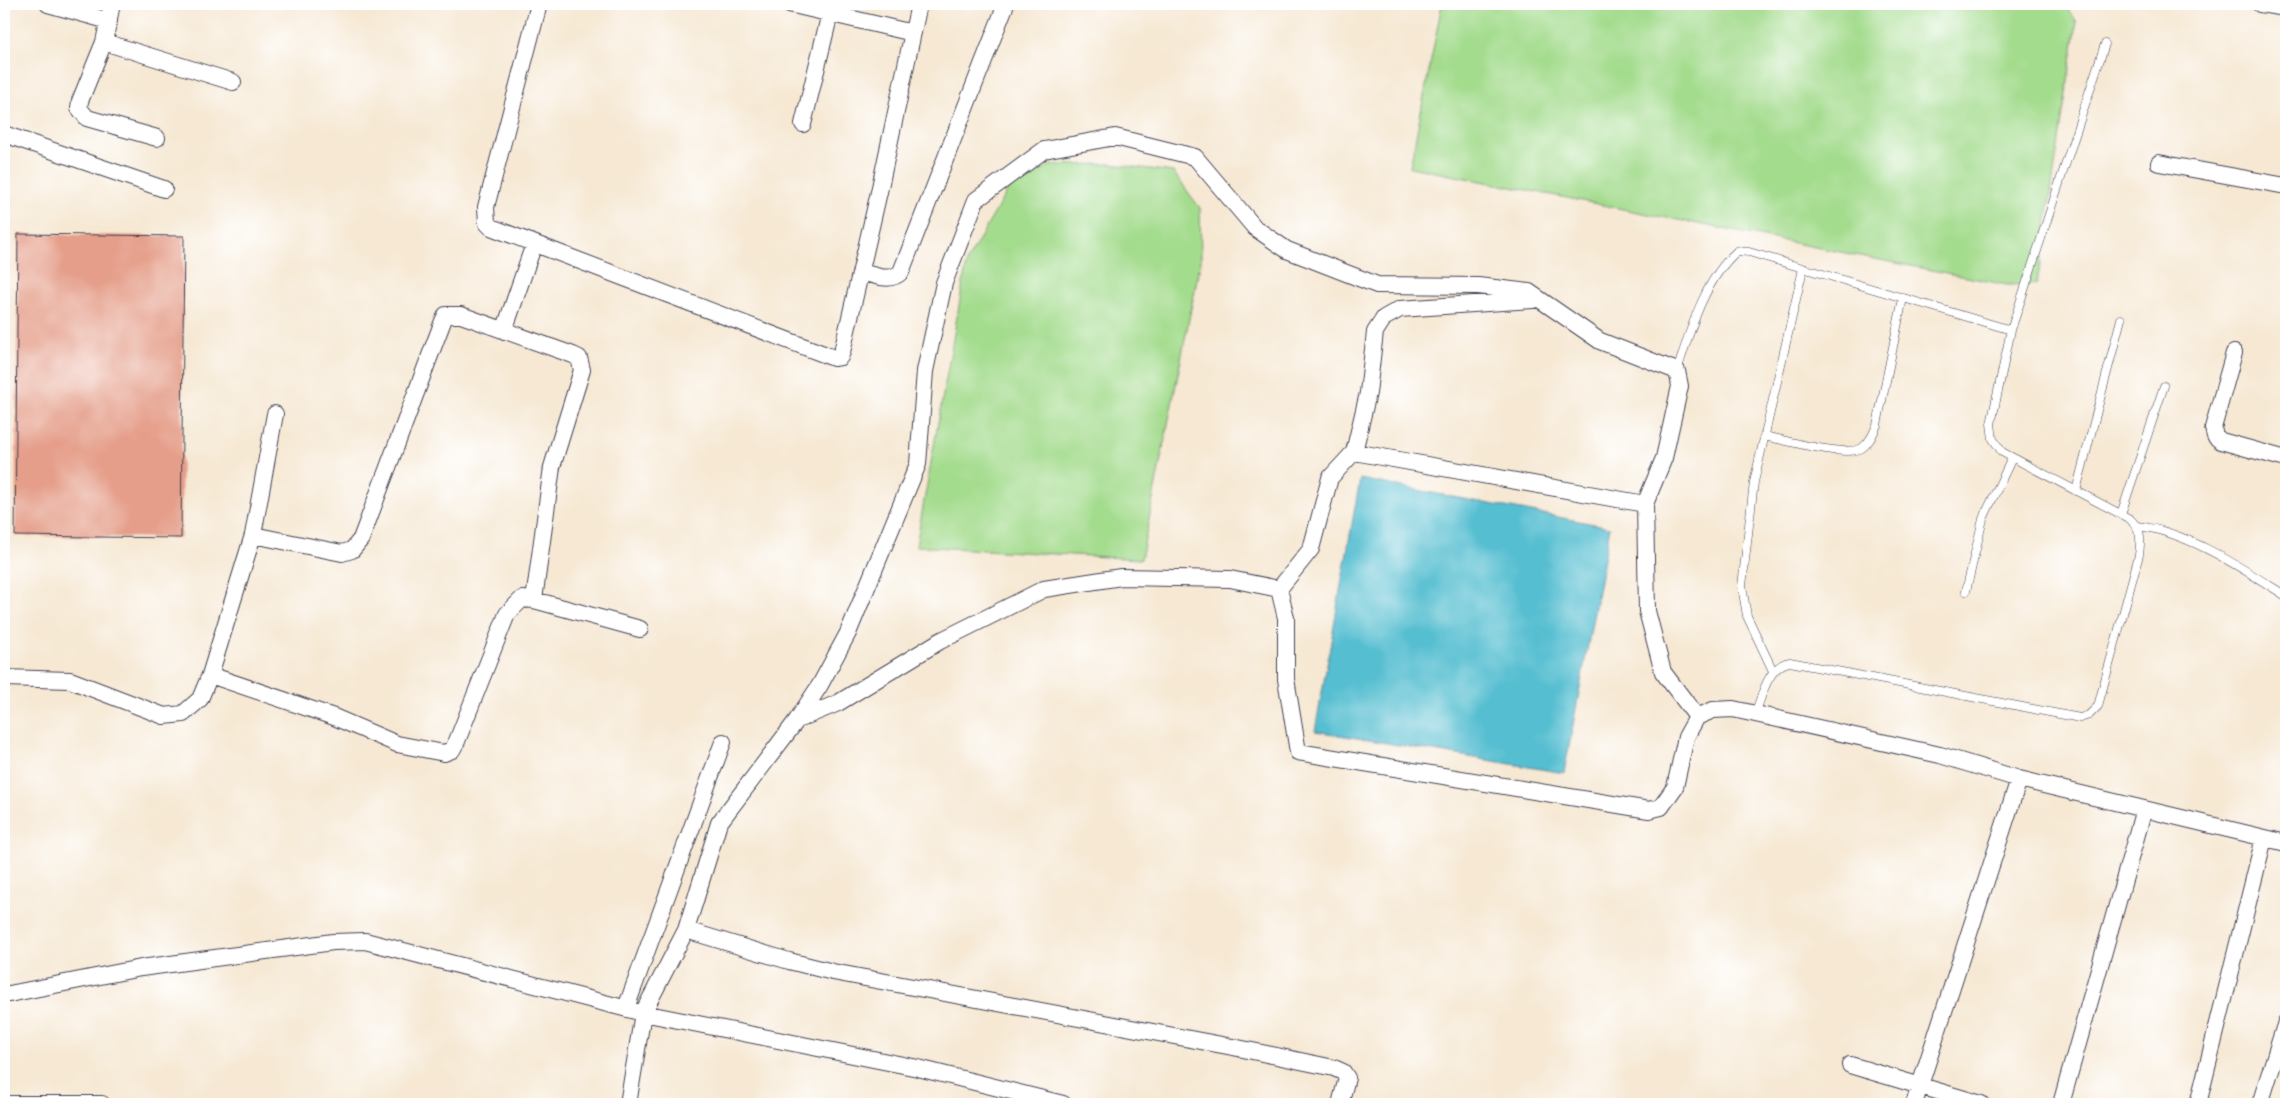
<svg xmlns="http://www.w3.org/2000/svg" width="2290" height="1108" viewBox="0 0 2290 1108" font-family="'IM FELL Double Pica',serif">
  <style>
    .green { fill: #a4dc8e; stroke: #637f64 }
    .water { fill: #54bed0; stroke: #3b7086 }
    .building { fill: #e59e89 }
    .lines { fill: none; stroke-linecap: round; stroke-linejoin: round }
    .lane-casing { stroke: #424052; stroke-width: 9 }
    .street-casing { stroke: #424052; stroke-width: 18 }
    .lane { stroke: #fff; stroke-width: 8 }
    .street { stroke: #fff; stroke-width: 16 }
  </style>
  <rect width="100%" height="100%" fill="#fff"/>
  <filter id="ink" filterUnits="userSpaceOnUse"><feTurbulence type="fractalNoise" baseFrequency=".02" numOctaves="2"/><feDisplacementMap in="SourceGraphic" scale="10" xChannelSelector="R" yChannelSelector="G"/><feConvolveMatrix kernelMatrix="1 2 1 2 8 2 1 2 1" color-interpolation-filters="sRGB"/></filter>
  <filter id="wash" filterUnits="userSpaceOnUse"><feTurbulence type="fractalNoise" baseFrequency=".0096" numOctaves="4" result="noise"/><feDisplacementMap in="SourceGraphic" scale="20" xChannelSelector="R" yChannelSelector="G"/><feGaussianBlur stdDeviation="1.12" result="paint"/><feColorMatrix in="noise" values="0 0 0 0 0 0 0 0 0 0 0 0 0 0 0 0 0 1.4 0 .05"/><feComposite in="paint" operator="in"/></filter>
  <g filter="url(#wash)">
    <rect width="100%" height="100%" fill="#f6e8d3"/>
    <!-- green -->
    <path class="green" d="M1442,4H2064L2077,22L2037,284L2007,285L1410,167Z
      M1111,164L1173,172L1200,208L1201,259L1141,559L916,546L967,261L1010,186L1051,165Z"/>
    <!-- water -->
    <path class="water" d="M1360,479L1610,527L1564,773L1315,731Z"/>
    <g id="blocks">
      <!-- building -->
      <path class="building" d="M18,234L184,236L181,538L15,536Z"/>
    </g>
  </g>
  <g filter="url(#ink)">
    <use href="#blocks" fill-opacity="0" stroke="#424052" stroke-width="1"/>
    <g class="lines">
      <!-- lane casing -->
      <g class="lane-casing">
        <path id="lane" d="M1677,371C1690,331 1704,280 1737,251L1749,252L2011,330
          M1764,436C1785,440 1846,458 1862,448C1870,442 1873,434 1877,425L1903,298
          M2076,491L2121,319
          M2121,514L2164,386
          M2138,526C2189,532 2243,569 2286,596
          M1966,591L1983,519L2012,458
          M1773,671L1747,616L1742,586L1754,482L1803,269
          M1755,714C1762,696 1768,665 1790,662L2080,718L2089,715L2098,706L2139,555C2141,539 2142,530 2130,519L2002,452L1993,439L1991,424L2011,330L2105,44"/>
      </g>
      <!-- street casing -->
      <g class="street-casing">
        <path id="street" d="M48,4L109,21
          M112,4L104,42L80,101L79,108L87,118L157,138
          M539,4L486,207L487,223L491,227L834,358L840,357L842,352L879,192L919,4
          M789,4L913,33
          M2260,4L2286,8
          M104,42L233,82
          M803,124L832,5
          M4,134L164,189
          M2159,163L2286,186
          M861,272C874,275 890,283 901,272L1006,4
          M504,331L534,244
          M2234,353L2213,428L2215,436L2221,441L2286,459
          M1354,452L1368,393L1375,332L1384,318L1400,309L1533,300
          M253,535L342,553L352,550L361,539L443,321L446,315H461L573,355L579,358L582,370L552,467L534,600
          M1279,589L1311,549L1330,478L1354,452L1645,504
          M210,675L334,717L397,744L444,753L452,750L457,741L507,614L522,599L534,600L640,629
          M4,678L70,680L164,716L183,714L200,699L210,675L253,535L275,414
          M797,720L838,703L940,641L1044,589L1121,577L1230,579L1279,589L1286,618V679L1298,752L1649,810L1661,807L1675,787L1686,737L1697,717L1713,710L1733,709L1940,755L2019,779L2286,843
          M686,930L789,961L833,972L1238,1048L1334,1068L1343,1072L1347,1078L1340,1104
          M4,995L141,968L333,942L365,941L643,1013L918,1068L1063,1104
          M626,1008L723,742
          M1850,1065L1981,1104
          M4,1104H102
          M628,1104L643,1013L686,930L719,823L797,720L820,685L848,633L918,464L925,371L944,283L976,200L1044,150L1115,137L1195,157L1255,228L1287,250L1377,285L1478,286L1529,292L1600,341L1677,371L1680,386L1664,458L1645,504L1647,611L1663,672L1697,717
          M1914,1104L2019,779
          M2061,1104L2144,809
          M2198,1104L2264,838
          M2260,1104L2286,1022"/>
      </g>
      <!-- lane -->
      <use href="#lane" class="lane"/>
      <!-- street -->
      <use href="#street" class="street"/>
    </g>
  </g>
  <!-- margin -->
  <rect width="2290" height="1108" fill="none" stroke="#fff" stroke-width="20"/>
</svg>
